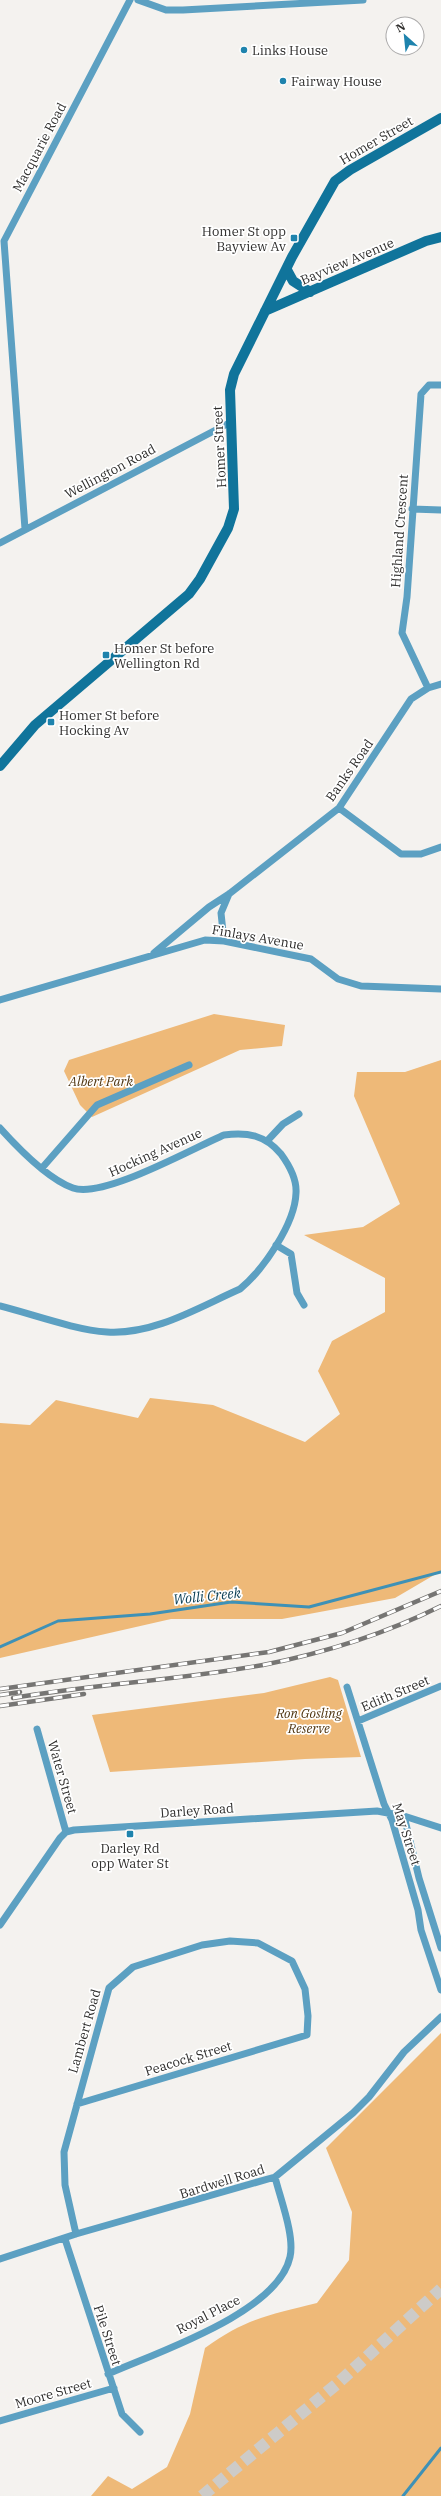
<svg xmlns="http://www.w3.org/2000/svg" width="441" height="2496" viewBox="0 0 441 2496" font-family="'IBM Plex Serif',serif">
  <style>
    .green { fill: #eeb978 }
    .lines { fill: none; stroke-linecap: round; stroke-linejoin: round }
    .stream { stroke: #3e91b6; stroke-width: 3 }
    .motorway-tunnel { stroke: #cdcbc8; stroke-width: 12; stroke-dasharray: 12 6; stroke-linecap: butt }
    .minor { stroke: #5ca0c2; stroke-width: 7 }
    .secondary { stroke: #10749b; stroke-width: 10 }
    .rail-casing { stroke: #767573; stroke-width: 4.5 }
    .rail { stroke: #fff; stroke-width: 3; stroke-dasharray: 9; stroke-linecap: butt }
    .poi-dot { fill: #1e83ad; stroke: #fff; stroke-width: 1.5 }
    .labels { text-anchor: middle; stroke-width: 3.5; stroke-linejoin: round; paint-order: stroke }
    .poi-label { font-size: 13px; fill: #2f2e2d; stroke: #fff; text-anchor: start }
    .street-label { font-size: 13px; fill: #2f2e2d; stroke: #fff }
    .park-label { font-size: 13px; font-style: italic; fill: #4f340f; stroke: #fff }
    .water-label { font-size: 14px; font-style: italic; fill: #0d4056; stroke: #fff }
  </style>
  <rect width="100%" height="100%" fill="#f4f2ef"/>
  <!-- green -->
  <path class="green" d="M214,1014L285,1025L282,1046L240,1050L92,1117L80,1105L64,1071L69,1060Z
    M441,1060V1571L395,1598L282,1619H171L0,1658V1423L30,1425L56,1400L138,1418L150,1398L213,1405L305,1442L340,1414L318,1371L332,1341L385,1312V1278L304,1235L363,1227L400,1204L354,1096L357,1072H405Z
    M330,1677L338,1680L361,1757L305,1759L110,1772L92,1715L264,1693Z
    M441,2033V2496H91L108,2476L132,2489L167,2467L190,2414L205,2348C246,2318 270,2315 317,2303L349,2260L352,2212L326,2148Z"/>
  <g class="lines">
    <!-- stream -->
    <path class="stream" d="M0,1647L58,1621L150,1614L231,1602L309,1607L441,1572
      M403,2496L441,2448"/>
    <!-- motorway-tunnel -->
    <path class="motorway-tunnel" d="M202,2496L338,2383L441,2289"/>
    <!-- minor -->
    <path class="minor" d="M138,0L166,10H183L363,0
      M412,509L441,510
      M25,529L4,241L130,0
      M0,543L231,422
      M428,688L402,633L407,597L421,394L429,385H441
      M339,808L401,854H421L441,847
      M224,941L221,913L229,894
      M154,953L209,907L229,894L339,808L411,699L428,688L441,684
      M0,1000L205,940L224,941L311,959L338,979L361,986L441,989
      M0,1128C18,1148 48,1179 73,1188C103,1199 193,1148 224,1135C248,1132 265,1135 281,1154C289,1165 297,1179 296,1193C295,1224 263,1270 240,1289C199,1307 154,1335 107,1332C75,1330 32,1314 0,1306
      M268,1140L283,1124L299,1114
      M42,1168L97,1105L189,1065
      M276,1245L291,1254L297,1293L304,1305
      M347,1687L384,1804L392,1820L418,1910L421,1930L441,1990
      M358,1721L441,1686
      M37,1729L66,1832
      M404,1816L419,1878L441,1948
      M0,1925L60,1838L66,1832L74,1830L377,1811L404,1816L441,1828
      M76,2234L65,2185L64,2152L109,1988L133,1967L202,1945L230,1941L258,1943L292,1961L305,1989L308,2016L307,2035L77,2104
      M65,2239L122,2414L140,2432
      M0,2259L76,2234L275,2177L353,2113L369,2097L404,2052L441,2017
      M108,2374C155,2353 278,2313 290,2257C295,2236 280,2198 275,2177
      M0,2421L114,2388"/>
    <!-- secondary -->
    <path class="secondary" d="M287,270L293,281L310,292
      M265,311L426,241L441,237
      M0,766L35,725L189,594L200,579L228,528L234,509L230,390L234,374L292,257L335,181L350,170L441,118"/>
    <!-- rail casing -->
    <g class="rail-casing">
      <path id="rail" d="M0,1689L269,1652L342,1633L441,1591
        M0,1695L20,1692
        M13,1698C96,1684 180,1680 263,1665C324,1653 385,1634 441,1606
        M0,1706L84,1694"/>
    </g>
    <!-- rail -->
    <use href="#rail" class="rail"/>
  </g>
  <!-- markers -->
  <g class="poi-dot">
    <circle cx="244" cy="50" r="4"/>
    <circle cx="283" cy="81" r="4"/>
    <rect x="290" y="234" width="8" height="8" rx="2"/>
    <rect x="102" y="651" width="8" height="8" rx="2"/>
    <rect x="47" y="718" width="8" height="8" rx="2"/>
    <rect x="126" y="1830" width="8" height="8" rx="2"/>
  </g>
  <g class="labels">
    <!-- poi labels -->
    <g class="poi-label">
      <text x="252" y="55">Links House</text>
      <text x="291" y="86">Fairway House</text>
      <text x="286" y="236" text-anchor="end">Homer St opp<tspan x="286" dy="15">Bayview Av</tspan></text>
      <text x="114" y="653">Homer St before<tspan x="114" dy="15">Wellington Rd</tspan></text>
      <text x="59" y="720">Homer St before<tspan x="59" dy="15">Hocking Av</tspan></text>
      <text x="130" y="1853" text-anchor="middle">Darley Rd<tspan x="130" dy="15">opp Water St</tspan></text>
    </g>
    <!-- street labels -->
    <g class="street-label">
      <text transform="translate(376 140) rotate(-30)" y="5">Homer Street</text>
      <text transform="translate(39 147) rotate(-62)" y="5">Macquarie Road</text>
      <text transform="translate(347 261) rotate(-23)" y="5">Bayview Avenue</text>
      <text transform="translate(219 447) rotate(-93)" y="5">Homer Street</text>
      <text transform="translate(110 471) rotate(-28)" y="5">Wellington Road</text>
      <text transform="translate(399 531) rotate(-86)" y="5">Highland Crescent</text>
      <text transform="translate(349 770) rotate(-55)" y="5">Banks Road</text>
      <text transform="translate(258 937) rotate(10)" y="5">Finlays Avenue</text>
      <text transform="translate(155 1152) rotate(-24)" y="5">Hocking Avenue</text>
      <text transform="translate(395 1693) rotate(-23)" y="5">Edith Street</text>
      <text transform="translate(63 1777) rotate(74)" y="5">Water Street</text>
      <text transform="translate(197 1810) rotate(-4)" y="5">Darley Road</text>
      <text transform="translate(407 1834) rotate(72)" y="5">May Street</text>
      <text transform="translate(84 2031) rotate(-74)" y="5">Lambert Road</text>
      <text transform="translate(188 2058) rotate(-17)" y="5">Peacock Street</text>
      <text transform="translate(222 2181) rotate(-17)" y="5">Bardwell Road</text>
      <text transform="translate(208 2314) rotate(-27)" y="5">Royal Place</text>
      <text transform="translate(108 2335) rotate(72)" y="5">Pile Street</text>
      <text transform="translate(53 2393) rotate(-16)" y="5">Moore Street</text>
    </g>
    <!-- park labels -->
    <g class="park-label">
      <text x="101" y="1086">Albert Park</text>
      <text x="309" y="1718">Ron Gosling<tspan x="309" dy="15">Reserve</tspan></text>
    </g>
    <!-- water labels -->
    <g class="water-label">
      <text transform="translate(207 1596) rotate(-6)" y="5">Wolli Creek</text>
    </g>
  </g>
  <!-- north arrow -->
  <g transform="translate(405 36) rotate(333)"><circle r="19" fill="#ffffff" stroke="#acabab"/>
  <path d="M0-3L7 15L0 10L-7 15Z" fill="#1e83ad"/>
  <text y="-6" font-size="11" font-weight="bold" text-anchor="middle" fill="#2f2e2d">N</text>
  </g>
</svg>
